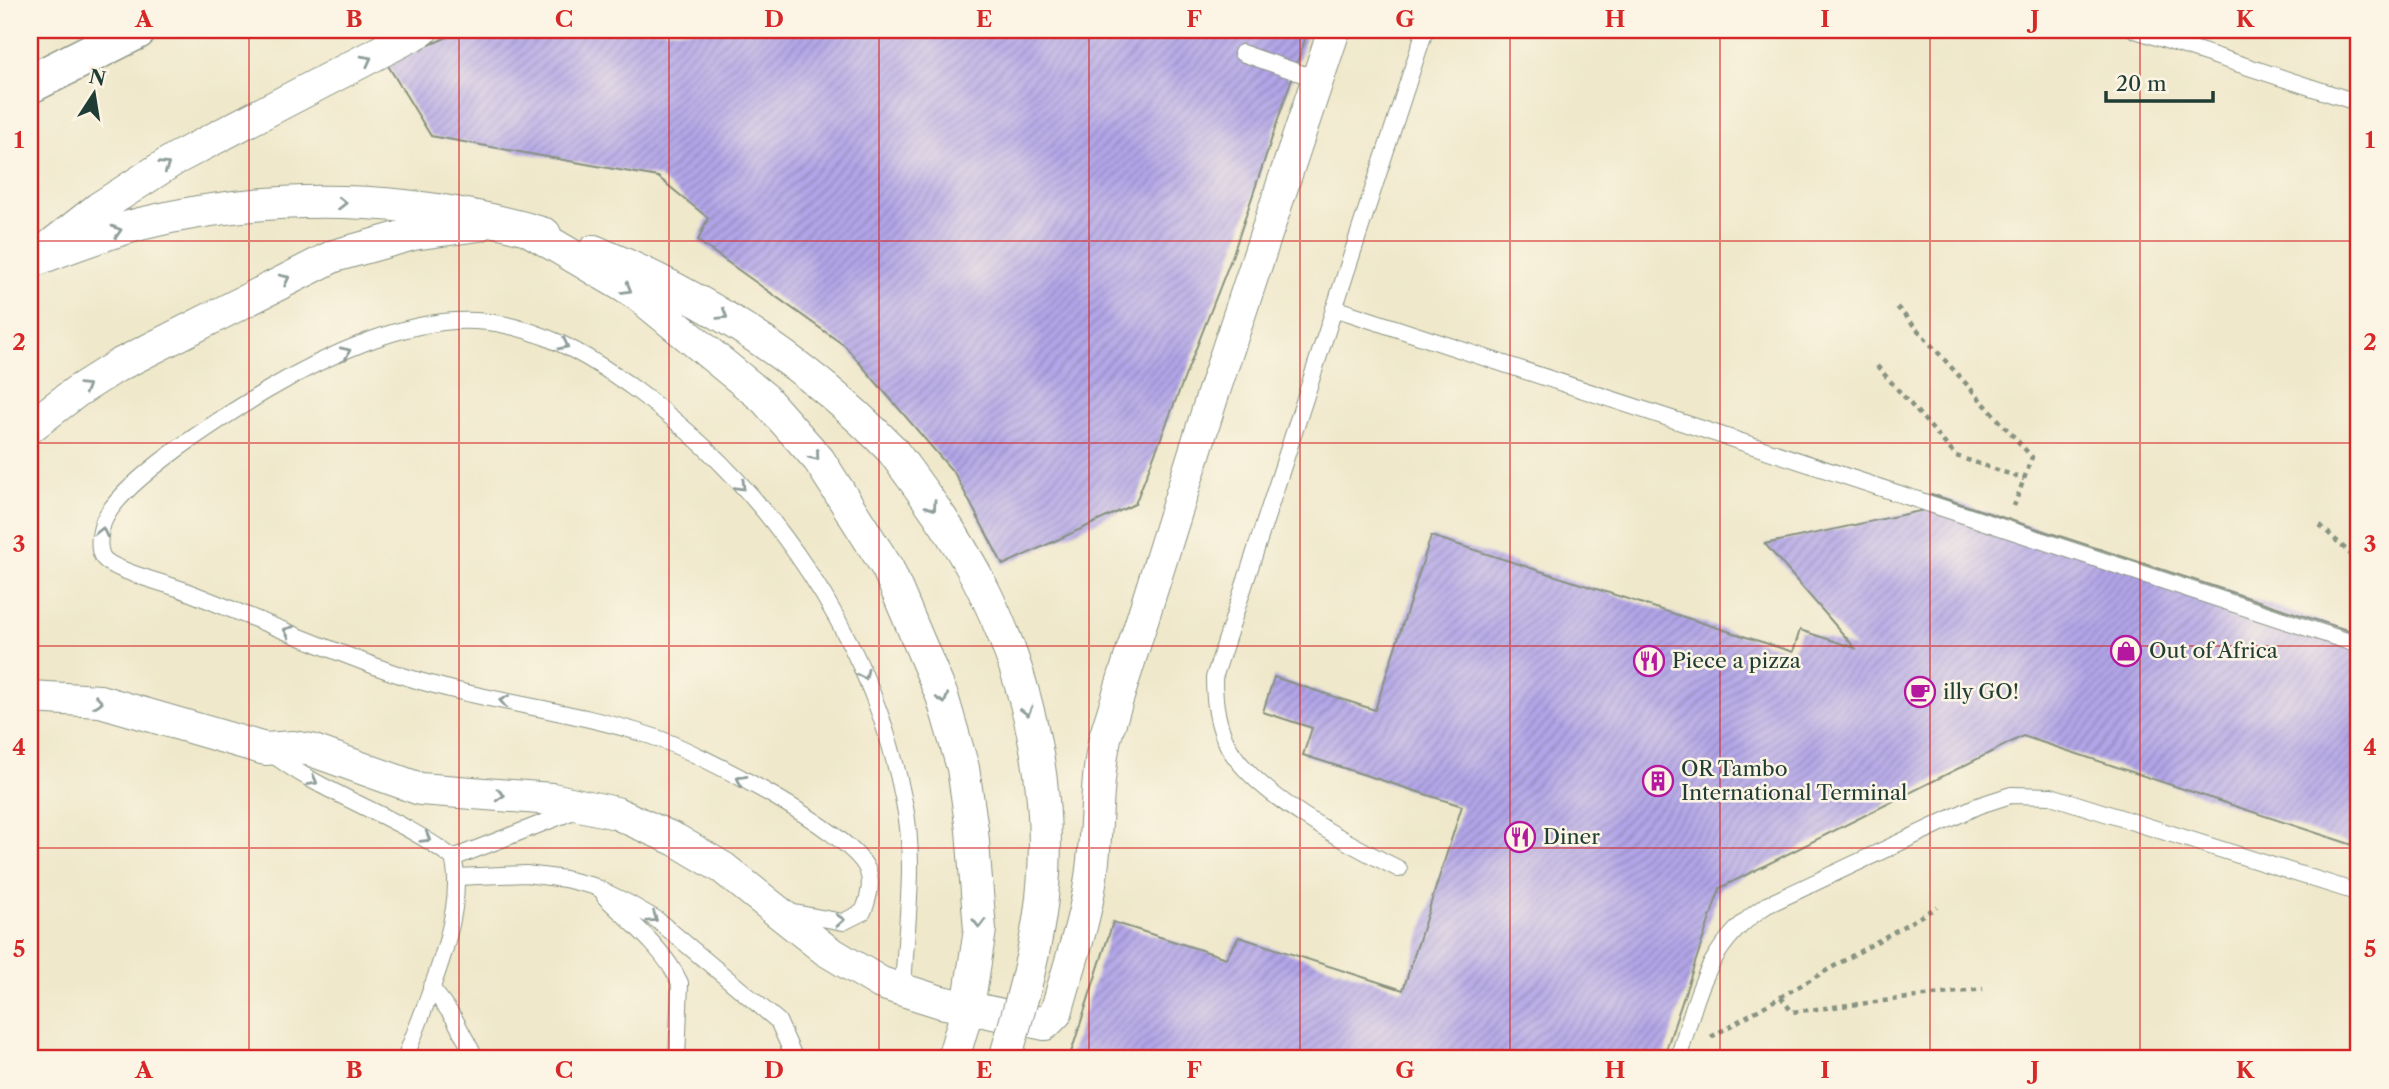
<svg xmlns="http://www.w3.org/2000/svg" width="2389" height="1089" viewBox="0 0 2389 1089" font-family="'Libre Caslon Text',serif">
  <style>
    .building { fill: url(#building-hatch) }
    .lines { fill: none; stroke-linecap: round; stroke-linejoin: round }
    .service-casing { stroke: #879280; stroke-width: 18 }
    .minor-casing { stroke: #879280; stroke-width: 34 }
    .motorway-casing { stroke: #879280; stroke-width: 41 }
    .path { stroke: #879280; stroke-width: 4.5; stroke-dasharray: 5 5; stroke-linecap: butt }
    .service { stroke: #fff; stroke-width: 16 }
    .minor { stroke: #fff; stroke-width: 32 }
    .motorway { stroke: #fff; stroke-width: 38 }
    .minor-bridge-casing { stroke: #879280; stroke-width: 34; stroke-linecap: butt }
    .minor-bridge { stroke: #fff; stroke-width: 32 }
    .oneway { stroke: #8f9e9a }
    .grid { fill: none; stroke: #d62828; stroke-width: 2; stroke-opacity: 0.55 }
    .labels { text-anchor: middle; stroke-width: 5; stroke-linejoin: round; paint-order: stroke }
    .poi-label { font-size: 21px; fill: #1f3d34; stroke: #fcf5e5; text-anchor: start }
    .neatline { fill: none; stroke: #d62828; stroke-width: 2.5 }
    .grid-label { font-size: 23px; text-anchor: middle; font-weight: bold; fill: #d62828 }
  </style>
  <defs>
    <pattern id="building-hatch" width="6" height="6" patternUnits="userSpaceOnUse" patternTransform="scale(1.75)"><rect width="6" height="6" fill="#b2a5e8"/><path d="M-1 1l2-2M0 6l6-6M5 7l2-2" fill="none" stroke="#9088bd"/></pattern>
  </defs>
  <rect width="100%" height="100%" fill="#fcf5e5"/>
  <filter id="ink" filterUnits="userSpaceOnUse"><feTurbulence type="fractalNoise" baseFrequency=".0143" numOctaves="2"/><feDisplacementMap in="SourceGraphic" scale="14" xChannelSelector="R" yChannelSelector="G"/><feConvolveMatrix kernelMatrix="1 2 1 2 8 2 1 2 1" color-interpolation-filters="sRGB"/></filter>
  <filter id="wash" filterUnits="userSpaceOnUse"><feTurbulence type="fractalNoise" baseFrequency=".00686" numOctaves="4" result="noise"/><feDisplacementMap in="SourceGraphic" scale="28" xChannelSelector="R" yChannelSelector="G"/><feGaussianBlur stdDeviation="1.57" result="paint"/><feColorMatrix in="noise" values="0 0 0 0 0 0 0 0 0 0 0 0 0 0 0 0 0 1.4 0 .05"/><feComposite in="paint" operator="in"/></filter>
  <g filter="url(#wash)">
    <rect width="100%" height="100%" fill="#efe8cb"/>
    <g id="blocks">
      <!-- building -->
      <path class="building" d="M463,30H1308L1233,254L1135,504L1003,565L955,474L845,346L698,241L708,218L658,177L431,136L387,64Z
        M1931,494L2359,634V847L2023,736L1720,888L1663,1059H1069L1113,922L1226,958L1239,937L1403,990L1462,806L1303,755L1312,728L1263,712L1274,677L1375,710L1431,536L1793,652L1800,630L1855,648L1765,544L1925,510Z"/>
    </g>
  </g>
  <g filter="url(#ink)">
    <use href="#blocks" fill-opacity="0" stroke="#879280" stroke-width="2"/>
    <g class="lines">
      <!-- service casing -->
      <g class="service-casing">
        <path id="service" d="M2135,30L2359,103
          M1242,53L1317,79
          M1334,308L2359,645
          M267,750C324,796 396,814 453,858C468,912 424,1006 405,1059
          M453,858L579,809
          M1399,869C1349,844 1255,795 1228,746C1217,725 1214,701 1214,678L1425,30
          M457,877L526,874L565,879L593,886L628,903L656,919L778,1021L795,1059
          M605,897C631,922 665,950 680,983L677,1059
          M789,912L843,922L863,912C869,898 873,883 867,869C851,831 693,749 651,736C566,708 475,701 391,672C321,647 252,617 183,590C165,583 109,570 102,556C97,546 100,533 103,523C118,482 226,415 266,391C323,357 407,317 475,321C536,324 588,355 636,390C771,489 872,638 904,802C917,863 905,930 903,992
          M431,987L454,1018L476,1059
          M1678,1059C1698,994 1706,944 1767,905L1977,806L2011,795L2051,796L2359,893"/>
      </g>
      <!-- minor casing -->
      <g class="minor-casing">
        <path id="minor" d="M527,229L637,294L764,398L819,460L888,569L942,696L963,768L972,830L980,930L968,1007L953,1059
          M53,244L99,208L175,159L422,30
          M594,251C708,298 806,362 892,450
          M30,262C66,248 103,234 140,224C273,191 415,195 545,234
          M30,427L76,392L117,366L334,256L413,234L479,225
          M30,697L100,701L265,749L293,747L311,750L420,789L552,799L616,813L676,840L723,868L826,950L881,983L941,1002L1045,1024L1056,1013C1068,968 1085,923 1091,877C1098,831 1095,784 1105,738L1213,394L1334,30"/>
      </g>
      <!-- motorway casing -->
      <g class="motorway-casing">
        <path id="motorway" d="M30,84L137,30"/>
      </g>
      <!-- path -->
      <path class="path" d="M1897,307L2032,457L2014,506
        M1877,366L1956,456L2024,479
        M2320,525L2359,562
        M1781,997L1792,1012L1983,989
        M1711,1037L1937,907"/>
      <!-- service -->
      <use href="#service" class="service"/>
      <!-- minor -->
      <use href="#minor" class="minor"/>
      <!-- motorway -->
      <use href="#motorway" class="motorway"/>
      <!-- minor-bridge casing -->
      <g class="minor-bridge-casing">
        <path id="minor-bridge" d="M892,450C923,492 954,533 978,579C1028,675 1054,790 1042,898C1036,953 1020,1007 1005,1059"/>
      </g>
      <!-- minor-bridge -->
      <use href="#minor-bridge" class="minor-bridge"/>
    </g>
    <!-- one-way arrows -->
    <defs><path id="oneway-chevron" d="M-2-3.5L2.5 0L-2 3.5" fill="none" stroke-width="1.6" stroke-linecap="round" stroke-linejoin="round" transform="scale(1.75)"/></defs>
    <g class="oneway">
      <use href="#oneway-chevron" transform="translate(367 60) rotate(-28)"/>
      <use href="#oneway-chevron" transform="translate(165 166) rotate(-32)"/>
      <use href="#oneway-chevron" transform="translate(342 203)"/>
      <use href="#oneway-chevron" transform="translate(117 231) rotate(-17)"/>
      <use href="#oneway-chevron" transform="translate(285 279) rotate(-26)"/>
      <use href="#oneway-chevron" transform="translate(627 289) rotate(30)"/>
      <use href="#oneway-chevron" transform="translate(723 315) rotate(32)"/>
      <use href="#oneway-chevron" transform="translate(564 345) rotate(27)"/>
      <use href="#oneway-chevron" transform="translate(346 352) rotate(-25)"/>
      <use href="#oneway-chevron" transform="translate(85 387) rotate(-32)"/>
      <use href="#oneway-chevron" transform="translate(815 456) rotate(50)"/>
      <use href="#oneway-chevron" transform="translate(741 486) rotate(46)"/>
      <use href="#oneway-chevron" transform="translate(932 506) rotate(55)"/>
      <use href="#oneway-chevron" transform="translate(102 532) rotate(-77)"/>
      <use href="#oneway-chevron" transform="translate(288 631) rotate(-158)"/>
      <use href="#oneway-chevron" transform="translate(864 675) rotate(65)"/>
      <use href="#oneway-chevron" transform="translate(943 699) rotate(72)"/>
      <use href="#oneway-chevron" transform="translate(504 701) rotate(-169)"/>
      <use href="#oneway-chevron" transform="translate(98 702) rotate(9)"/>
      <use href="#oneway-chevron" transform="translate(1027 711) rotate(75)"/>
      <use href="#oneway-chevron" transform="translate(741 780) rotate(-151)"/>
      <use href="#oneway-chevron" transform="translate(313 781) rotate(29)"/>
      <use href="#oneway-chevron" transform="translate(500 795) rotate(3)"/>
      <use href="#oneway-chevron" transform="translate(426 838) rotate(31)"/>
      <use href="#oneway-chevron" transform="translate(653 918) rotate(34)"/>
      <use href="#oneway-chevron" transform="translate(840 920) rotate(-4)"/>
      <use href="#oneway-chevron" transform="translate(979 923) rotate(89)"/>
    </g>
  </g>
  <!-- grid -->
  <path class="grid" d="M249,30V1059M459,30V1059M669,30V1059M879,30V1059M1089,30V1059M1300,30V1059M1510,30V1059M1720,30V1059M1930,30V1059M2140,30V1059M30,241H2359M30,443H2359M30,646H2359M30,848H2359"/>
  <!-- icons -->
  <defs>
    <g id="shop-ring" transform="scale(1.575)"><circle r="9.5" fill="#fcf5e5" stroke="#b5179e" stroke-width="1.5"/><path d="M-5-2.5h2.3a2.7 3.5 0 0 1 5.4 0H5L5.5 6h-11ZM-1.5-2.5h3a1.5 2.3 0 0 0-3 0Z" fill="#b5179e"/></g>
    <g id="restaurant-ring" transform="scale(1.575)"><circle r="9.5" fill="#fcf5e5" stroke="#b5179e" stroke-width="1.5"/><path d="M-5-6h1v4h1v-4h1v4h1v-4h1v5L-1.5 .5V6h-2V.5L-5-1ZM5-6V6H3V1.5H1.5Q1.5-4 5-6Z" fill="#b5179e"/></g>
    <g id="cafe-ring" transform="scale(1.575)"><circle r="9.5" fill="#fcf5e5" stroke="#b5179e" stroke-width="1.5"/><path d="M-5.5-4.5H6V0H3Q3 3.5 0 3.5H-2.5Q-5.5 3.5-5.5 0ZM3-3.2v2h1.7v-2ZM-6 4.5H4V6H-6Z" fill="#b5179e"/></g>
    <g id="building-ring" transform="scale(1.575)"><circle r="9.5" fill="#fcf5e5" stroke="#b5179e" stroke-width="1.5"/><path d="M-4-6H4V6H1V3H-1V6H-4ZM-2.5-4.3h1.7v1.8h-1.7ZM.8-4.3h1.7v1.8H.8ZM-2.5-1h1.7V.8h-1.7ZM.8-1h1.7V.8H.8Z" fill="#b5179e"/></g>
  </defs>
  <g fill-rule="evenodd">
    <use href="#shop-ring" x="2126" y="651"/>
    <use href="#restaurant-ring" x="1649" y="661"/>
    <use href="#cafe-ring" x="1920" y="692"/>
    <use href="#building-ring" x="1658" y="781"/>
    <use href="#restaurant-ring" x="1520" y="837"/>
  </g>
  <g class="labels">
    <!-- poi labels -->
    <g class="poi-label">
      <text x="2149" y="658">Out of Africa</text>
      <text x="1672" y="668">Piece a pizza</text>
      <text x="1943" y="699">illy GO!</text>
      <text x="1681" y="776">OR Tambo<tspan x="1681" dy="24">International Terminal</tspan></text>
      <text x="1543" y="844">Diner</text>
    </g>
  </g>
  <!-- margin -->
  <rect width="2389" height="1089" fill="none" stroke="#fcf5e5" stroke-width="77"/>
  <!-- north arrow -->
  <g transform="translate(94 94) rotate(12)" stroke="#fcf5e5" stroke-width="5" paint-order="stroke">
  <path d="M0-5L12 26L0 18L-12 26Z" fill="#1f3d34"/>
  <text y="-10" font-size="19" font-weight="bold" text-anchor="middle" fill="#1f3d34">N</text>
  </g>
  <!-- scale -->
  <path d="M2106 91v10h107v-10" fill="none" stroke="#1f3d34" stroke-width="3.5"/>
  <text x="2116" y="91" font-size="21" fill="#1f3d34" stroke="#fcf5e5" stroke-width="5" paint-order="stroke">20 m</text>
  <rect x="38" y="38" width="2312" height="1012" class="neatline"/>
  <g class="grid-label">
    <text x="144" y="27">A</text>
    <text x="354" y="27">B</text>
    <text x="564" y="27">C</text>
    <text x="774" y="27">D</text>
    <text x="984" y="27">E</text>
    <text x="1194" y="27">F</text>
    <text x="1405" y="27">G</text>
    <text x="1615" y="27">H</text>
    <text x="1825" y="27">I</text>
    <text x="2035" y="27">J</text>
    <text x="2245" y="27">K</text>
    <text x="19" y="148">1</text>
    <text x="2370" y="148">1</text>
    <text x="19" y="350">2</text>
    <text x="2370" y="350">2</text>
    <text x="19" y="552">3</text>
    <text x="2370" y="552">3</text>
    <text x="19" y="755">4</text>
    <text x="2370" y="755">4</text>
    <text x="19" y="957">5</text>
    <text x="2370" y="957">5</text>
    <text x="144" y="1078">A</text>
    <text x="354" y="1078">B</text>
    <text x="564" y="1078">C</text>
    <text x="774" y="1078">D</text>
    <text x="984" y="1078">E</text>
    <text x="1194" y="1078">F</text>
    <text x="1405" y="1078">G</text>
    <text x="1615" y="1078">H</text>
    <text x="1825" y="1078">I</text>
    <text x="2035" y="1078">J</text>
    <text x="2245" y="1078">K</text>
  </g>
</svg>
